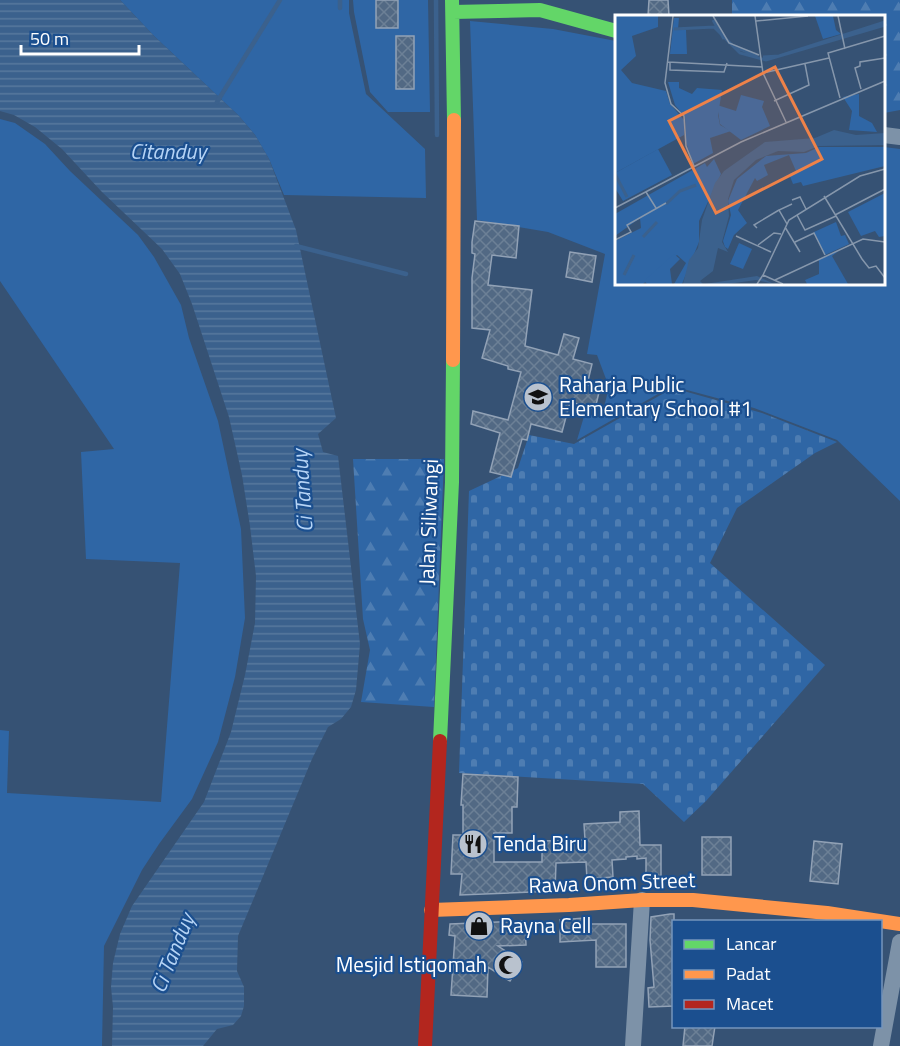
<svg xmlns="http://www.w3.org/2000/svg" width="900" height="1046" viewBox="0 0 900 1046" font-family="'Titillium Web',sans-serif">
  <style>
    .grass { fill: #2f66a5 }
    .forest { fill: url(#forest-firs) }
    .cemetery { fill: url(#cemetery-stones) }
    .water { fill: url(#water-rules) }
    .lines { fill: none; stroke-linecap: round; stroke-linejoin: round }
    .stream { stroke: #3b618d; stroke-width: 4.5 }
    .building { fill: url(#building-cross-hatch); stroke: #92a2b6; stroke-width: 1.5 }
    .street { stroke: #7d92a8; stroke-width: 16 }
    .fast { stroke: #63d668; stroke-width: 14 }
    .slow { stroke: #ff974d; stroke-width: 14 }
    .jam { stroke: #b3261e; stroke-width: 14 }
    .labels { text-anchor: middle; stroke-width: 4.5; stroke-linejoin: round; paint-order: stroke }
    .poi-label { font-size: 21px; fill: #fff; stroke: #1b4f8f; text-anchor: start }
    .street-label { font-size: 21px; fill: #fff; stroke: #1b4f8f }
    .water-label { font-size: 22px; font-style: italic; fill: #b5d3f5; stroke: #1b4f8f }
    .inset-river { fill: none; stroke: #3b618d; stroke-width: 3 }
    .inset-road { fill: none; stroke: #8697ac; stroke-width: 1.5 }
    .view { fill: #ee8249; fill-opacity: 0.15; stroke: #ee8249; stroke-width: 3 }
    .inset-edge { fill: none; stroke: #fff; stroke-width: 3 }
  </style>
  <defs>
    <pattern id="forest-firs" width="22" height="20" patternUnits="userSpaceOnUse" patternTransform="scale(1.5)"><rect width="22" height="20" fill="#2f66a5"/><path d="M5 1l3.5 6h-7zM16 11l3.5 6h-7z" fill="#4e7db2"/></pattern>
    <pattern id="cemetery-stones" width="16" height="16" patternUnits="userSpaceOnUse" patternTransform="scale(1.5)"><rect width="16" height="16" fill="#2f66a5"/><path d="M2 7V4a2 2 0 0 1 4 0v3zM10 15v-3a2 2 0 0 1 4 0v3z" fill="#4e7db2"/></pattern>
    <pattern id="water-rules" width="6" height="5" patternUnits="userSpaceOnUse" patternTransform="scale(1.5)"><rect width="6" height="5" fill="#3b618d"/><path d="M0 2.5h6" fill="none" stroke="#58799e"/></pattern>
    <pattern id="building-cross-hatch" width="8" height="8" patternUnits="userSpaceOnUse" patternTransform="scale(1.5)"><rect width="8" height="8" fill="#526984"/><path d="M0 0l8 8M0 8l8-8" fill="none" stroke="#6c8096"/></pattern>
  </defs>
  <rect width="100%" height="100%" fill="#365274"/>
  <!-- grass -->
  <path class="grass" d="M120,0H349V13L366,94L425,149L426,198L284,195L269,159L255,135L239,116L154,36Z
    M353,0H428L430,112H388L370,92L354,12Z
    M470,21L553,29L616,41V284H884V147L900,149V501L837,440L754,408L672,386L577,440L585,413L599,417L602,415L609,387L597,355L587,354L605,254L548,232L477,220Z
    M0,119L15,123L45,144L70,171L138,235L154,257L181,305L189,338L218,421L241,529L245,618L235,677L218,742L192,799L159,844L142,870L104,946L102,1046H0V730L9,731L7,793L161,802L180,563L86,559L81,452L114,449L0,281Z"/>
  <!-- forest -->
  <path class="forest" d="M732,0H900V110L884,113V16H732Z
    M353,459H444L434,707L361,702L370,650L363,619Z"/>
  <!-- cemetery -->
  <path class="cemetery" d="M673,388L762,413L837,442L815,453L737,508L710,563L825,665L706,801L684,822L643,784L459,773L469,491L518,468L529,435L574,444Z"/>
  <!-- water -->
  <path class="water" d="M0,0H120L154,36L239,116L255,135L269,159L296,230L336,418L318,434L323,452L338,456L360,644L356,690L351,707L341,719L328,727L312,759L238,936L237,971L244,987V1006L241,1016L233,1025L217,1029L203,1046H112L113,1007L111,987L113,963L120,934L132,906L204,802L231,732L245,675L255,623L256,576L250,526L242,475L229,417L192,304L180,274L162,249L102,192L62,149L35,127L14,115L0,111Z"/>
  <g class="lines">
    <!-- stream -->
    <path class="stream" d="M340,0V8
      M436,0L437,135
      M217,102L280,0
      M296,246L406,274"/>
  </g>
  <!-- building -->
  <path class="building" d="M376,0H398V28H376Z
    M649,0H668L669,16H648Z
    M396,36H414V89H396Z
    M475,221L519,226L516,258L492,255L488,285L532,290L525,346L558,355L564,334L579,338L573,359L592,364L587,385L600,388L595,409L570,402L562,432L531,424L527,440L522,439L511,477L490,472L500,433L471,424L473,411L508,420L521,372L508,369V366L482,358L490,330L472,328V278L475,254L472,253V242Z
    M570,252L596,256L592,282L566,277Z
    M463,774L518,777L517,807H512V833H494V862H542V841L585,840L584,824L620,822V812L639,811L640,845H661V879H646V858L637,859V856L626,857V859L612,860L613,877L587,879L586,862L556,863L555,891L460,895L462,874H451L453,835H463V805H461Z
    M702,837H731V875H702Z
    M814,841L842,844L838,884L810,881Z
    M670,914H674V1006L649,1007L648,988L654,987L650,940L651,917Z
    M584,918V924H626V967H596V940L560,942V920Z
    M525,921L526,945L498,946L522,962L510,981L488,967L487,997L451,995L455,936L449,935L450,924Z
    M685,1026H715L712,1046H683Z"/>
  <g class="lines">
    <!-- street -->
    <path class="street" d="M884,135L900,137
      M633,1046L642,900
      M881,1046L900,942"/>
    <!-- fast -->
    <path class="fast" d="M452,0L454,120
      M453,12L540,10L616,31
      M440,741L452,482L453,360"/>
    <!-- slow -->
    <path class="slow" d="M453,360L454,120
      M431,910L569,905L642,900H693L827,913L900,924"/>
    <!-- jam -->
    <path class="jam" d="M425,1046L440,741"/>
  </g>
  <!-- icons -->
  <defs>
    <g id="school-disc" transform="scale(1.5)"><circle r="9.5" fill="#b9c2ce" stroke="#1b4f8f"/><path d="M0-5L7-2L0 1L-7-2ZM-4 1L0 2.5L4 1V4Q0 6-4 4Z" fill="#111"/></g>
    <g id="restaurant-disc" transform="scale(1.5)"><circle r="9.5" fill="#b9c2ce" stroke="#1b4f8f"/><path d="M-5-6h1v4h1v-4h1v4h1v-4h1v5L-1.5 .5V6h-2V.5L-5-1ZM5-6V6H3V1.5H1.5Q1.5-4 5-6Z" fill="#111"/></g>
    <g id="shop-disc" transform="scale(1.5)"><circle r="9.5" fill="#b9c2ce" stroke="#1b4f8f"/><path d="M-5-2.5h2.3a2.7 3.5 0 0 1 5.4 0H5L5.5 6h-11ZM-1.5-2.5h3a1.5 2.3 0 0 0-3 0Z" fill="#111"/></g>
    <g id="mosque-disc" transform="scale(1.5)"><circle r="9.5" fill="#b9c2ce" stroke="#1b4f8f"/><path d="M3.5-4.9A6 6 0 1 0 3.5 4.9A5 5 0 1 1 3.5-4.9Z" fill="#111"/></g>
  </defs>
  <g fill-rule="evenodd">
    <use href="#school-disc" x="538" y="397"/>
    <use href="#restaurant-disc" x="473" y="844"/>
    <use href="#shop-disc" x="479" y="926"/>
    <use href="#mosque-disc" x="508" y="965"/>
  </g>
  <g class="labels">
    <!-- poi labels -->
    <g class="poi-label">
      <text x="559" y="392">Raharja Public<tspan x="559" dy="24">Elementary School #1</tspan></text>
      <text x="494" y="851">Tenda Biru</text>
      <text x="500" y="933">Rayna Cell</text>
      <text x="487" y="972" text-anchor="end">Mesjid Istiqomah</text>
    </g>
    <!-- street labels -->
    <g class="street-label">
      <text transform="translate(429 522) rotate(-88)" y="7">Jalan Siliwangi</text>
      <text transform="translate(612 883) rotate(-2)" y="7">Rawa Onom Street</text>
    </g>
    <!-- water labels -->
    <g class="water-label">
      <text x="168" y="159">Citanduy</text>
      <text transform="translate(302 491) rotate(-94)" y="8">Ci Tanduy</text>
      <text transform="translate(172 953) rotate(-68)" y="8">Ci Tanduy</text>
    </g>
  </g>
  <!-- overview -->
  <g transform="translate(615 15)">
    <rect width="270" height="270" fill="#365274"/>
    <path d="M200,1H218L221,15L226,19L208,24ZM53,67H64V73L77,79L82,73L107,75L103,100L105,110L116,116L95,123L98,138L78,149L71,127L70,102L60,90ZM204,132H270V151L188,171L186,167L178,169L174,159L181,156L174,140L149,150L153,160L142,166L140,163L123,195L132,208L119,220L113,234L110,232L108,226L116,200L113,186L122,164L151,141L191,138ZM43,134L57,160L8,186L0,173V158ZM99,144L106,159L84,206V227L67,269H59L71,248L62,240L28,269H0V226L26,213L25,203L0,221V199L90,148L92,152ZM270,178V221L264,222L260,216L246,221L233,197ZM221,207L226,221L230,220L234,229L210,240L199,217ZM124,228L137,234L128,254L115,249Z" fill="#2f66a5"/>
    <path d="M0,1H43V12L17,21L21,41L6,55L17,68L51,76L55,89L69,105V120L0,158ZM59,3H64L63,14L71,15L72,39H55ZM244,79V101L257,108L262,117L234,115L237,96L228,82ZM226,234L217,241L233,269H192L190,265L204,259V244ZM59,239L65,244L55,254L57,269H32L29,266Z" fill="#2f66a5"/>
    <path d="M126,80L149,86L147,92L155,111L126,125L105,109L102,90L121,96Z" fill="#2f66a5"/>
    <path d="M219,115L241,120L270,118V130L204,131L189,137L163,136L141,145L119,165L113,184L114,201L107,227L113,237L103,233L98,256L85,266L88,269H68L74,245L83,233L87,205L100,168L109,156L150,127L200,123ZM142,261L159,269L141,265L113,269H90Z" fill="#3b618d"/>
    <path class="inset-river" d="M98,5L109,24M59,14L99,12L125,38L151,45L270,10M120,32L143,41M148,42L164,41L270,7M0,159L12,182M51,189L65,176L81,170M28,222L42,207M9,260L19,240"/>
    <path class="inset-road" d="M58,1L50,68L56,89L69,101L71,131L79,151M98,1L114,28L144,40M140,1L148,58L171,107M223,1L230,34M141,6L193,1M53,47L147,52M55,47V55L109,57L112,48M148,58L214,43M246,74L240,53L245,51V47L270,43M225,83L213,38L270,21M159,86L194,70L190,49M31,177L41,193M209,181L247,244L254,253L261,251L270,263M177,185L185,182L191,194M0,193L126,127L270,66M182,200L190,215L221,201M220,200L270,174M172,209L164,195L177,189M170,212L185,237M142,213L139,210L164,195M121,221L156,237M0,225L16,217L12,210L51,188M180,227L199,218L210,240M143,230L159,218L166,219M148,260L174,205L245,161L270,154M160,265L248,224L270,227M142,269L148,260L168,269"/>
    <path class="view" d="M160,52L207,144L101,198L54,106Z"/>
    <rect width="270" height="270" class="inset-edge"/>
  </g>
  <!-- legend -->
  <rect x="672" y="920" width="210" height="108" fill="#1b4f8f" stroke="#7695bc" stroke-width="1.5"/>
  <rect x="684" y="940" width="30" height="9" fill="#63d668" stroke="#7695bc" stroke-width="1.5"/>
  <text x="726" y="950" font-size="18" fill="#ffffff">Lancar</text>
  <rect x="684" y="970" width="30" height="9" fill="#ff974d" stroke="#7695bc" stroke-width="1.5"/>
  <text x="726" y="980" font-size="18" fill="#ffffff">Padat</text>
  <rect x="684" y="1000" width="30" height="9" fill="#b3261e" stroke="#7695bc" stroke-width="1.5"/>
  <text x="726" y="1010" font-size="18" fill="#ffffff">Macet</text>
  <!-- scale -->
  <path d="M21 45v9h118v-9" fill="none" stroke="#ffffff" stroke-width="3"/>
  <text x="30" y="45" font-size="18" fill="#ffffff" stroke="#1b4f8f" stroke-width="4.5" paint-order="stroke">50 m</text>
</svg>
